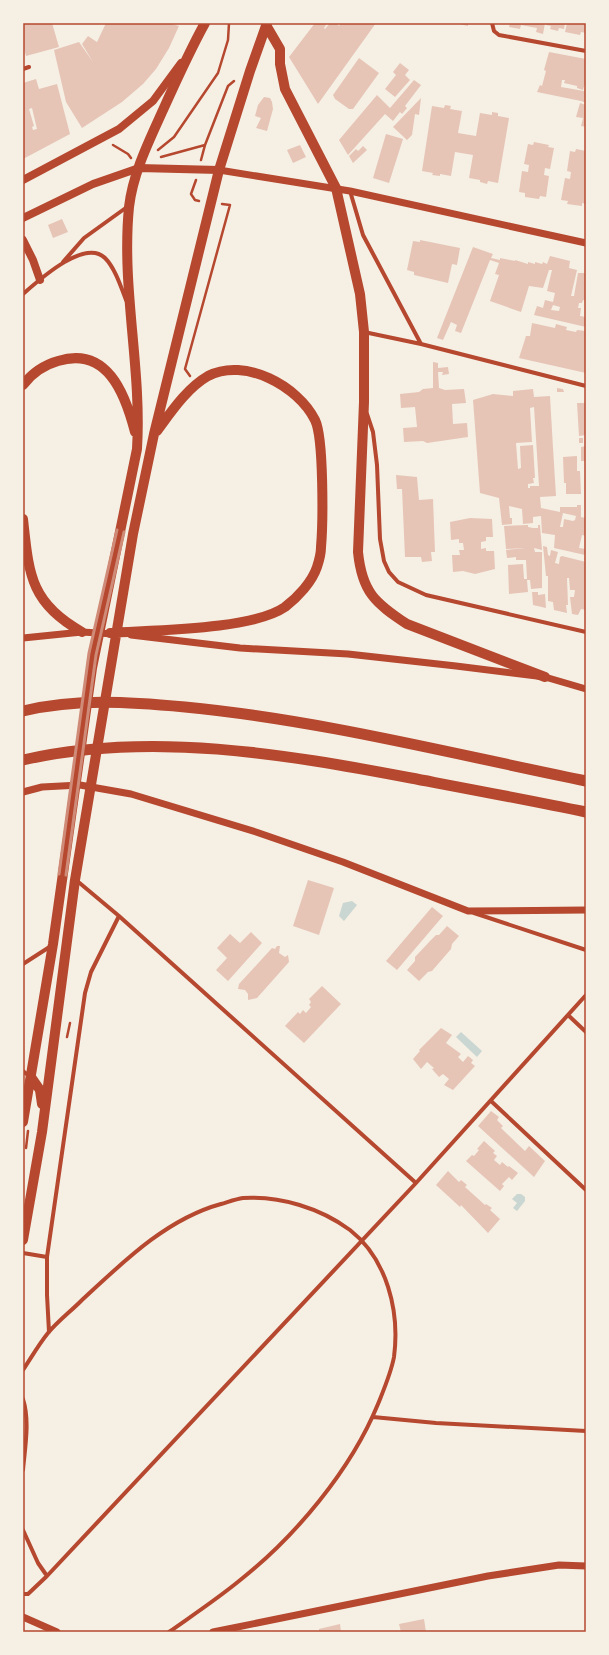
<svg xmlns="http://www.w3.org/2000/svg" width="609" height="1655" viewBox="0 0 609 1655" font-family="Raleway,sans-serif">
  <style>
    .water { fill: #c9d6d2 }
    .building { fill: #e6c5b7; fill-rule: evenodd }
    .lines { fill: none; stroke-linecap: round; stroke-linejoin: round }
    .path { stroke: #b5482f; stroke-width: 2.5 }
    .minor { stroke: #b5482f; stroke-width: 4 }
    .tertiary { stroke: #b5482f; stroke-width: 7 }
    .secondary { stroke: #b5482f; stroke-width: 8 }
    .primary { stroke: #b5482f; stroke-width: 10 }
    .trunk { stroke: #b5482f; stroke-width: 11 }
    .rail { stroke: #cf8b77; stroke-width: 3 }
    .neatline { fill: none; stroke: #b5482f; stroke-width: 1.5 }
  </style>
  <rect width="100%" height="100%" fill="#f6efe4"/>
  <!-- water -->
  <path class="water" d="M352,901L357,905L344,921L339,916L343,903Z
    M461,1032L482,1051L477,1057L456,1037Z
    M517,1194H521L525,1197V1201L517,1211L513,1208L517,1203L512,1199Z"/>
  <!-- building -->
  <path class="building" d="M23,23H52L59,47L26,56L23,45Z
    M106,23H169L179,26L169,48L156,69L143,84L122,102L82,128L66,102L104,76L66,102L54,50L79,42L93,62L82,44L88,36L97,42Z
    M315,23H323L326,25L324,28L325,29L330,23H336L339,26L341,23H376L318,104L289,57Z
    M455,23H468V26Z
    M510,23H545L543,34L536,32L537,28L521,25L520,29L509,27Z
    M547,23H565L564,29L559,28L558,31L550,29L551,26L546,25Z
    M567,23H586V33L581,32L580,35L565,32Z
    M549,52L586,59V80L583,90L577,88V86L564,83L565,80H562L561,87L584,91L586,85V103L581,101L537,92L540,85L542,86L546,71L544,70Z
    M359,58L379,73L353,109H349L335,99L333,95Z
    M400,63L409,70L405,75L410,80L395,97L385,89L396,75L393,72Z
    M36,79L39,89L57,84L70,134L23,159V83ZM32,108L37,129L33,130L32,127L34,126L29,109Z
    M414,80L421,85L405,106L407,108L402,114L400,112L393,121L385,114L348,155L339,140L377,95L390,108Z
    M264,97L270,98L272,102L273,109L267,131L256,128L261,118L255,116L258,105Z
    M421,98L419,115L415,114L412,135L407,140L393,127Z
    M580,103L586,105V127L581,126L583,118L576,117Z
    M445,105L451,106L450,109L462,111L458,133L476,136L480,113L492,115V112L498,113V116L509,118L498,183L488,181L487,184L480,182V180L469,178L473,155L455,152L451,176L440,174V176L432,175L433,173L422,171L432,106L444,108Z
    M386,134L403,139L389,183L373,178Z
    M534,142L549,145L548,147L554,148L550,169L545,168L544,175L549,176L546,197L540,196L539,199L525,197V193L519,192L522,171L528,172L529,165L524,164L528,144L533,145Z
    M300,145L306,157L293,163L287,150Z
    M363,146L367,150L353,163L349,156L356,149L358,151Z
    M576,149L586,151V204L582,203V206L567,204L568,201L561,200L565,178L570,179L571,172L567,171L570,151L575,152Z
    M62,219L68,232L53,238L48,225Z
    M420,240L460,248L457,265L452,264L448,283L414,275V272L407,270L413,241L420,242Z
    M473,247L493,254L491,258L500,260V258L515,261V260L528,264V262L535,264V262L542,264L543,262L547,264L550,256L570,261L569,268L577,270L571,296H574L578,273H586V301L583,300L582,303H579L578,308H581L580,316L586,317V327L534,315L537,306L543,308L545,300L553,302L555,293L547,291L552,270H549L543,288L529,286L521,312L490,301L499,275L495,274L499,263L490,260L461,333L455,331L457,325L451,322L443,340L437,338ZM553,305L560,307L559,311L551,310Z
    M532,323L555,328L556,324L567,327L566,330L576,332L577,330L586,331V373L519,358L526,336H530Z
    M433,362L438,363V368L448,367L449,374L442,375L443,372H438L439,388L445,390L464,389L466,403L452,404L453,424L467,423L468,437L427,443L423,441L404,442L403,428L417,427L415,407L401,408L400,394L419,392L423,389L433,388Z
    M557,388L563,389L564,392H557Z
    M533,389L534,397L550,396L553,448L556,496L540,497L541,508L560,512V507H577V505H581V517L586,518V536L582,535L579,548L586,549V560H584L585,555L554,548L555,535L542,533L541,516L533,517V523L523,524L522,509L509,506L510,518H512V524L502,525L499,498L480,493L473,400L493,394L513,396V391ZM534,407L539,486H530V488H528V484L534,483L533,478H535L533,445L520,446L521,468L518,469L516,443L532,442L530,408ZM563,513L576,516L575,520L573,521L564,519L563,527H560Z
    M577,403H586V435L579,436Z
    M579,438H583V443H579Z
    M586,446V461H581V447Z
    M577,456V471H580L581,494H566V483H564L563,457Z
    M396,475L417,477L419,500L433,499L435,552H431L432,561L422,562L421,557H405L402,489H397Z
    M470,518L492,519L493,537H486V541L481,542V549L486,548V551H494L495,569L475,574L463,571L453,572L452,555H460L459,550H464L463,543H459V539L451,540L450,522Z
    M528,525V527L533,528H538V525H540L542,550L534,548L535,552H542V588L531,589L530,580H527L528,592L509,594L508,565L523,564L524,579H527L526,560H516V557L507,558L506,550L525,548L506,549L504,526Z
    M543,546L547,547L548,555L550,556L551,550L558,552L555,563L559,564L560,557L562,556L586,562V610L581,609L578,615L572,614L570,597H574L575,590H570L569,578H567L568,605H566L567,613L554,610L553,602L548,601V576H546Z
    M532,592H538V595L545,594L546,608L533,605Z
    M308,880L334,888L319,935L293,926Z
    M432,907L443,916L397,970L386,961Z
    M447,926L459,936L452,944L451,949L432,971L428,972L419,981L407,970L415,961V957L431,940L436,935H439Z
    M251,932L262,943L228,981L216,970L227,958L217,948L230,934L240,943Z
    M277,946H280L279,953L285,957L288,955L289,962L257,998L248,1000V994L245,990L238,989L239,984L272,948L275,949Z
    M322,986L341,1004L304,1043L285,1026L298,1012L300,1014L303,1010L306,1013L311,1007L309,1005L311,1002L309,999Z
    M441,1028L452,1035L446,1043L461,1054L458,1057L463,1062L468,1056L473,1060L471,1063L475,1066L453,1090L444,1085L449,1079L443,1074L439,1077L432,1069L434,1068L427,1062L421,1069L413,1059L420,1051L419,1050Z
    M491,1111L499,1117L497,1120L503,1126L501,1128L525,1151L529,1146L545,1161L534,1177L478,1126Z
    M484,1141L495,1151L493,1153L497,1156L494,1160L500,1165L502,1162L508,1167L509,1166L518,1173L512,1180L509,1177L502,1184L504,1186L500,1191L466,1161L472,1155L474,1156L479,1150L477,1149Z
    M448,1171L459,1182L461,1180L467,1185L465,1187L485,1205L486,1204L492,1208L490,1210L500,1219L488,1233L461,1205L460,1207L436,1185Z
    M424,1619L426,1632H401L399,1624Z
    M340,1624L341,1632H319V1629Z"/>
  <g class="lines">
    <!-- path -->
    <path class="path" d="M113,145L128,154L131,158
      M158,150L174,137L218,73L228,40L229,23
      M161,157L205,145L228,86L234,81
      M201,160L205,145
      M196,180L191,194L195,200L199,201
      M190,376L185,369L230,205L222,204
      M67,1037L70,1023
      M26,1148L28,1131"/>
    <!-- minor -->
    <path class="minor" d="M492,23L494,31L499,35L586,51
      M23,69L29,67
      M350,191L363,235L421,344
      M63,262L84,238L127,207
      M23,294C39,280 85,238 105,258C115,268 121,287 126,300
      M364,332L421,344L586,386
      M367,414L373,432L377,465L380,539L384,561L389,572L398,582L426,595L586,632
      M76,880L119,916L416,1183
      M474,913L586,950
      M23,964L51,946
      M568,1015L586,1032
      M23,1071L29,1076
      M491,1101L586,1190
      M23,1253L47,1257
      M49,1332L47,1295V1257L85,993L91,972L119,916
      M23,1370C31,1358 39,1344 48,1333C58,1321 70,1312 81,1301C122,1263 166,1219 221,1204C228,1202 236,1199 243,1198C281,1196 320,1208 350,1230C387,1259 400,1311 394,1357C391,1373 384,1389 378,1404C351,1470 295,1537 239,1581C217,1599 193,1615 169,1632
      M23,1399C30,1421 25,1447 23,1470
      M373,1417L436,1423L586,1431
      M23,1530L38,1563L47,1576
      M23,1594H28L47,1576L416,1183L586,995"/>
    <!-- tertiary -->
    <path class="tertiary" d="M219,170L350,191L586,243
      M131,635L240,648L348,654L456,666L545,677L586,689
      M23,638L82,632L114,634
      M23,792L42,787L80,785L131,794L256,832L343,862L468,911L586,910
      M23,1617L57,1632
      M213,1632L488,1576L559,1565L586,1566"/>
    <!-- secondary -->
    <path class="secondary" d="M23,180L119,129L153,101L181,63
      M23,218L93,184L139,168L219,170
      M23,240L33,260L40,280"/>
    <!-- primary -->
    <path class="primary" d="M266,25L280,49V64L285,89L336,188L360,294L364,332V402L358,552C362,592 375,603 407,624L545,677
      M23,385C32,373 44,365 58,361C107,346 125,393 135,432
      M23,519C29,574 30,603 82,632
      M110,633C153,630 252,630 285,607C298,597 312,582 317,567C319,561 321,553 321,547C323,524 324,438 315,420C298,386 245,357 208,376C187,388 171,412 157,431
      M31,1077L40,1090L42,1104
      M23,1122L53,944L92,668L137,449C142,368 121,288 129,207C133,173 149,141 163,110C176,81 189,52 205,23
      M23,1240L42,1132L75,880L133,534L154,434L219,170L250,71L267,23"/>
    <!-- trunk -->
    <path class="trunk" d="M23,711C77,698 131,702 185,707C320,720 453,754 586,781
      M23,760C150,731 285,754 411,778C469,789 528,800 586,812"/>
    <!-- rail -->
    <path class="rail" d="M59,874L89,653L117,530
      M66,875L96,655L124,532"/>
  </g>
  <!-- border -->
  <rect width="609" height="1655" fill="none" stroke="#f6efe4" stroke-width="48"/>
  <rect x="24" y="24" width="561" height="1607" class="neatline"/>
</svg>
